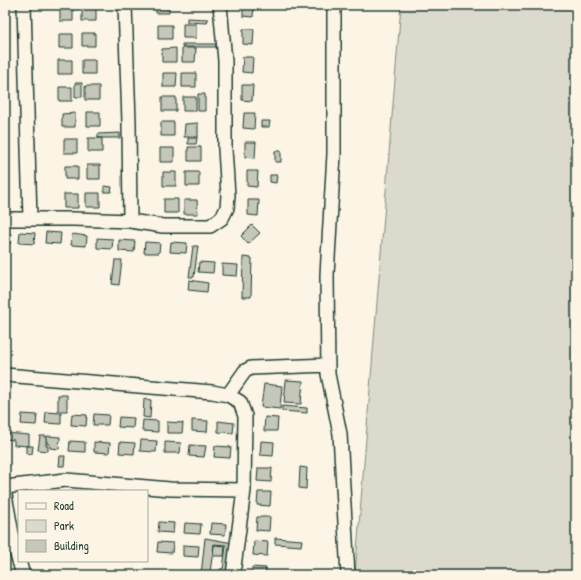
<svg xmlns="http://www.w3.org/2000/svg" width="581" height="580" viewBox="0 0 581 580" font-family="'Patrick Hand',sans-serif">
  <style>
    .green { fill: #dcdacc; stroke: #7e8c80 }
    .building { fill: #c5c7b9; stroke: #1f3d34 }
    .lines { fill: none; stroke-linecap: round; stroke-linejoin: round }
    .street-casing { stroke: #1f3d34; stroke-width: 16 }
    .street { stroke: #fcf5e5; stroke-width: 13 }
  </style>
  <rect width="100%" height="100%" fill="#fcf5e5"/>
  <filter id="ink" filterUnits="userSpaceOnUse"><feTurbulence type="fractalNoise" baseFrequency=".025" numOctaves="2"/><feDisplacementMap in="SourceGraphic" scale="8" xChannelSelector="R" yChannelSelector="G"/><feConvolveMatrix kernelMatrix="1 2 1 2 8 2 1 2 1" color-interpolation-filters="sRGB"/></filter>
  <g filter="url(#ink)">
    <!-- green -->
    <path class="green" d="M401,5H576V575H355Z"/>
    <!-- building -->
    <path class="building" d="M156,5H169V13H156Z
      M243,5H254L253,17L243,16Z
      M60,7H73V21H60Z
      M82,7H96V21H82Z
      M187,18L208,19L207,23L187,22Z
      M183,24H196V38H183Z
      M158,25H172V39H158Z
      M243,29H254L253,45L243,44Z
      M82,33H95V46H82Z
      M59,34H73V48H59Z
      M182,44H216V47H182Z
      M176,48V62H162V49Z
      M182,48H196L195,62H182Z
      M243,57H253L252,73L242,72Z
      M58,60H72V74H58Z
      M82,60H95V74H82Z
      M163,73H177L176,87H163Z
      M182,73H196V87H182Z
      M75,83H82V97H75Z
      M242,85H253L252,101L242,100Z
      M85,86H99V100H85Z
      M59,87H72V101H59Z
      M198,94H205V111H198Z
      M162,97H176V111H162Z
      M183,97H196V111H183Z
      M87,112H100V126H87Z
      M75,113V127H62V114Z
      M244,113H255L254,129L243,128Z
      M261,121H270L269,127H261Z
      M161,122H174V136H161Z
      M198,123V137H184L185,124Z
      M120,133V138H98V134Z
      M88,138H102V152H88Z
      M188,138H197L196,144H188Z
      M64,139H77V153H64Z
      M245,142H256L255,158L245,157Z
      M188,147H201V161H188Z
      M160,148H174V162H160Z
      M275,151H281V162H275Z
      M87,165H100V179H87Z
      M65,166H78V179H65Z
      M247,171H258L257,187L247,186Z
      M163,172H176V186H163Z
      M186,172H199V186H186Z
      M270,175H277L276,183L270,182Z
      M104,186L112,187L111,192H104Z
      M86,193H100V207H86Z
      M64,194H78V208H64Z
      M164,199H178V213H164Z
      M184,200H197L198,214H184Z
      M248,200H259L258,216L248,215Z
      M252,225L260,233L248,244L241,236Z
      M20,232L35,233L34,244L19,243Z
      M46,232L61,233L60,244L45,243Z
      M5,233L11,234L10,244H5Z
      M72,234L87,236L86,246L71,245Z
      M97,238L113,239L112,249L97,248Z
      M119,240L135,241L134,252L119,251Z
      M145,242L160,243L159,253H144Z
      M171,242L187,243L186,253L170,252Z
      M193,246H198L194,277H189Z
      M243,257L252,258L251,297H242Z
      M115,260H122L119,285L112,284Z
      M199,262L214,263L213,273L198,272Z
      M222,264L238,265L237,276L222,275Z
      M189,280L208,283L207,292L188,290Z
      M286,380L303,381L301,404L284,403Z
      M264,384L282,386L280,409L261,407Z
      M58,395H67V411H58Z
      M144,399L151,400L150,418L143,417Z
      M282,406L307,408V413L282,411Z
      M46,412L61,413V424L45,423Z
      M22,414L37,415L36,425L21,424Z
      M72,414L87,415L86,426L71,425Z
      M94,414L109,415L108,425H93Z
      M119,417L134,418L133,428L118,427Z
      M265,417L278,418L277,431H264Z
      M143,420L158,421V432L142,431Z
      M192,420L208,421L207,432L192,431Z
      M218,421L234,423L233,433L218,432Z
      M167,422L183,423L182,433H167Z
      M5,433L29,435V446L14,445V440L5,439Z
      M40,436H46V446H48V451L38,450Z
      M47,436L60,437L59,449L50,448V444H47Z
      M141,440L157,441L156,452L140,451Z
      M70,441L85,442V452L69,451Z
      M261,441L274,442L273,456L260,455Z
      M94,442L110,443L109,453L94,452Z
      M120,442L135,443L134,454L119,453Z
      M165,442L181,443L180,453H165Z
      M190,445L206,446L204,457L189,456Z
      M26,446H33L32,454L26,453Z
      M215,446L231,447L230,458L214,457Z
      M60,456H65L64,466H59Z
      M300,467L307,468L306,489L299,488Z
      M258,468H272L271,482L257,481Z
      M258,492H271L270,506L257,505Z
      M257,517H270L269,531L256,530Z
      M159,522L174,523L173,533L158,532Z
      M185,523L201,524L200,534L184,533Z
      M211,523L226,524L225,535L210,534Z
      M205,538L233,543L230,570H226V575H219L220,569H223L226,545L214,544L210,572H213V575H201Z
      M275,538L302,540L301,546L275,544Z
      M254,541L268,542L267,556L253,555Z
      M158,542L173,543L172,553L157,552Z
      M183,545L199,546L198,557L183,556Z
      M214,545L225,546L224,556H213Z
      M252,567L266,568L265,575H252Z"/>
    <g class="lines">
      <!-- street casing -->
      <g class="street-casing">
        <path id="street" d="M24,5L30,219
          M125,5L129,122L130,221
          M334,5V154L327,275L328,374L340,434L348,575
          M5,219H74L130,221L163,226H210L222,218L227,208L228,195L225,149V61L220,5
          M5,375L212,392L228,395L240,402L245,416L244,490L233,575
          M228,395L245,371L251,368L328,365
          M5,487L66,480L170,489L244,490
          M5,495L14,545L19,561
          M19,561L23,575"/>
      </g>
      <!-- street -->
      <use href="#street" class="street"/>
    </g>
  </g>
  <!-- margin -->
  <rect width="581" height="580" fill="none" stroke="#fcf5e5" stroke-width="20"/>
  <rect x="10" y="10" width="561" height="560" fill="none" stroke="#1f3d34" stroke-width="1.5" filter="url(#ink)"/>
  <!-- legend -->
  <rect x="18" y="490" width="130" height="72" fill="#fcf5e5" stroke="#a4ab9e"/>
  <rect x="26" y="503" width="20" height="6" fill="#fcf5e5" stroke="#a4ab9e"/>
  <text x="54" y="510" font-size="12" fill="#1f3d34">Road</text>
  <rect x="26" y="520" width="20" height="12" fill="#dcdacc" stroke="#a4ab9e"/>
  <text x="54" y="530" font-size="12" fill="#1f3d34">Park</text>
  <rect x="26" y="540" width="20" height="12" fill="#c5c7b9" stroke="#a4ab9e"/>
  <text x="54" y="550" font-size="12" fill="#1f3d34">Building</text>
</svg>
